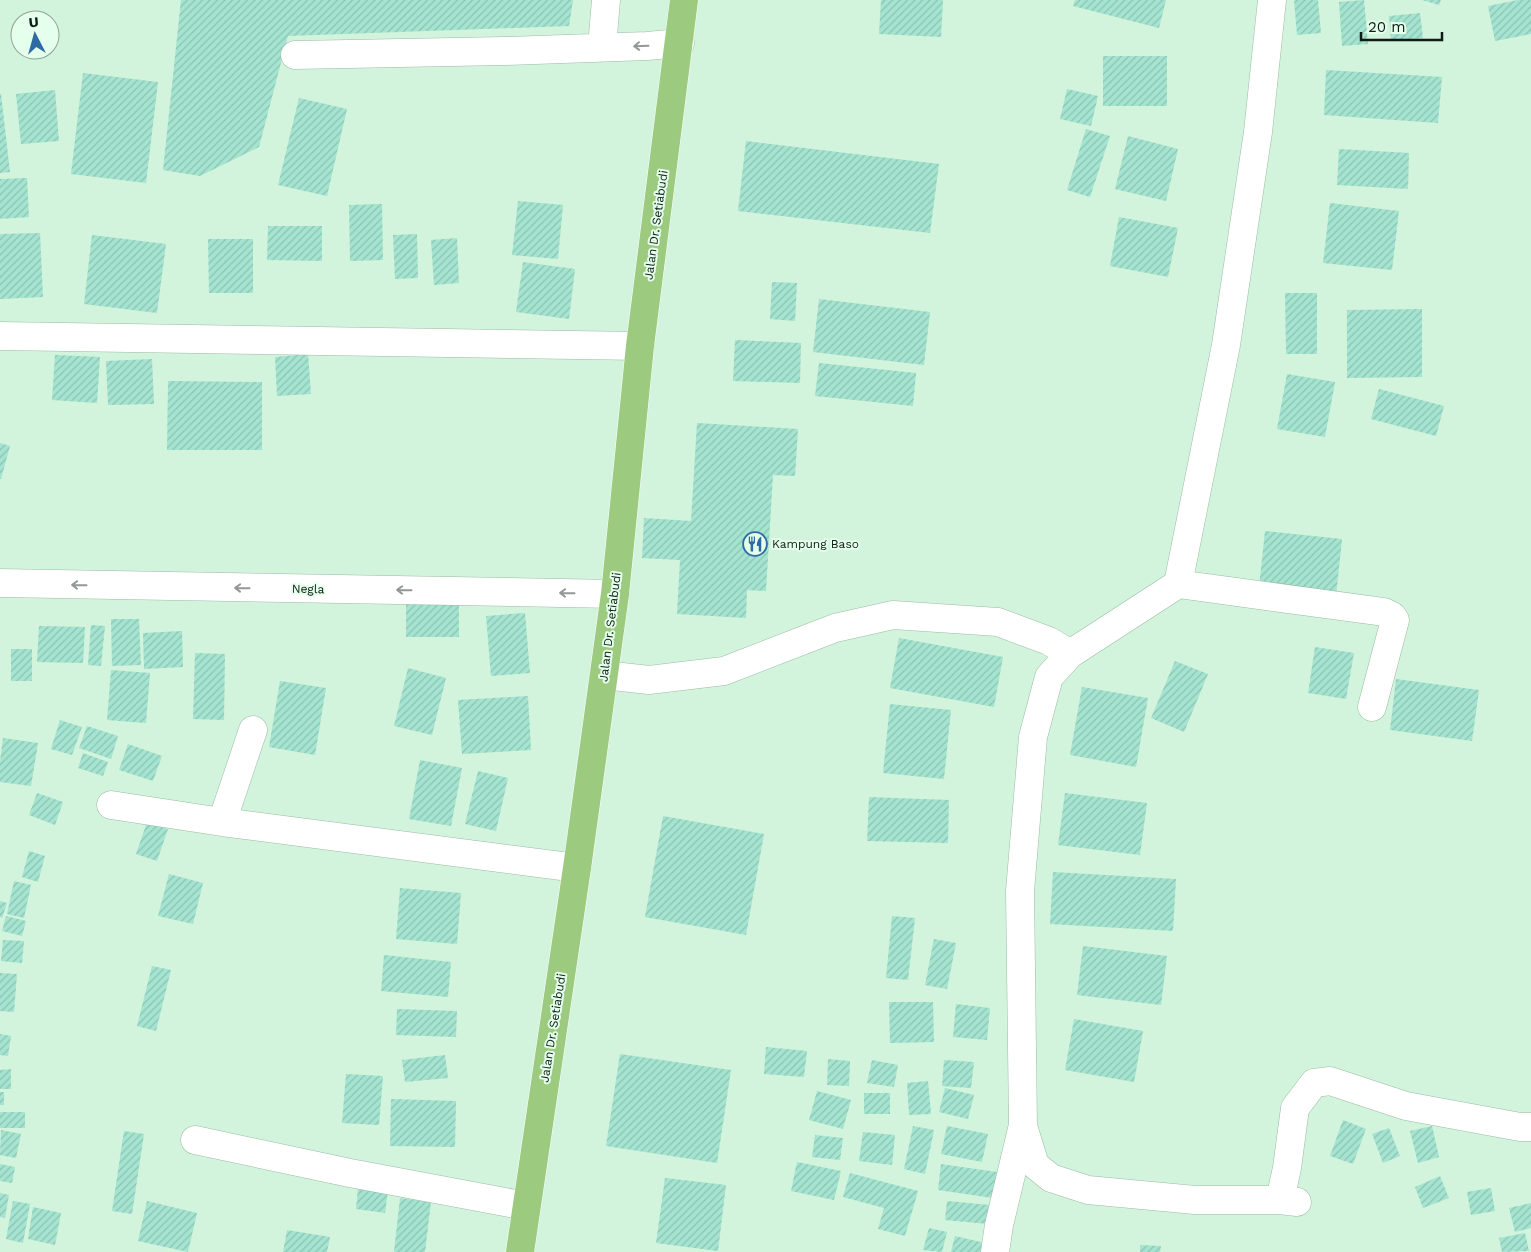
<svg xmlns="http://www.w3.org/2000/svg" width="1531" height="1252" viewBox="0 0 1531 1252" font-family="'Work Sans',sans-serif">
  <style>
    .building { fill: url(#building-hatch) }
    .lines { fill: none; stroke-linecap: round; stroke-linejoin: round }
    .minor-casing { stroke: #9cbba5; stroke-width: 29 }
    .major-casing { stroke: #fff; stroke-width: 29 }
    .minor { stroke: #fff; stroke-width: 28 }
    .major { stroke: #9cca7f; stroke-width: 28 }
    .oneway { stroke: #939895 }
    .labels { text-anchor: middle; stroke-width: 4; stroke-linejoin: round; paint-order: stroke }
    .street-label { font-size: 12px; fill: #0f1b13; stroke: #e4ffec }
    .poi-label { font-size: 12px; fill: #0f1b13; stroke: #e4ffec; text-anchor: start }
  </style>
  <defs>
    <pattern id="building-hatch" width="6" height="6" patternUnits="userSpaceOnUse" patternTransform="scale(1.25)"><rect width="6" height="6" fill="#a4e4d0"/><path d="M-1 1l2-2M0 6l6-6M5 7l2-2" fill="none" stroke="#8cc3b2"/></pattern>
  </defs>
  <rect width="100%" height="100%" fill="#d2f3dc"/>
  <!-- building -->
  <path class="building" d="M181,0H573L569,26L288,36L259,147L200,176L163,170Z
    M881,0H943L941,37L879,34Z
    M1075,0H1166L1159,28L1073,6Z
    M1294,0H1318L1321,33L1297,35Z
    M1364,0L1368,44L1342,46L1339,2Z
    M1422,0H1441L1439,5Z
    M1518,0H1531V34L1495,41L1488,6Z
    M1420,13L1423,38L1391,41L1389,16Z
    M1103,56H1167V106H1103Z
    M1326,70L1442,77L1438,123L1324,115Z
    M83,73L158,82L146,183L71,174Z
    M1067,89L1098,96L1091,126L1060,119Z
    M55,90L59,141L21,144L16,94Z
    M0,94H1L10,172L0,173Z
    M299,98L347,109L327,196L278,185Z
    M1086,129L1110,136L1090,197L1067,190Z
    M1128,136L1178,149L1166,201L1115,189Z
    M746,141L939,164L930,233L738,211Z
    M1339,149L1409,153L1408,189L1337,185Z
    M27,178L29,217L0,219V179Z
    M518,201L563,205L558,259L512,255Z
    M1330,203L1399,211L1392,270L1323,263Z
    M382,204L383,260L350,261L349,205Z
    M1119,217L1178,228L1168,277L1110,266Z
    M268,226H322V261L267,260Z
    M40,233L43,297L0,299V234Z
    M417,234L418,278L395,279L393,235Z
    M92,235L166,244L157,313L84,304Z
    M457,238L459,283L434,285L431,240Z
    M208,239H253V293H209Z
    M523,262L575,269L569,319L516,312Z
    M772,282L797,283L795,321L770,319Z
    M1285,293H1317V354H1286Z
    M819,299L930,312L924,365L813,352Z
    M1422,309V377L1347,378V310Z
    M735,340L801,343L800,383L733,381Z
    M308,354L311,394L277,396L275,357Z
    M55,355L100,357L97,403L52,400Z
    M152,359L154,404L108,405L106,361Z
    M819,363L916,373L913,406L815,396Z
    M1287,374L1335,382L1325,437L1277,429Z
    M168,381L262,382V450H167Z
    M1379,389L1444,406L1436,436L1371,419Z
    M697,423L798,429L795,476L773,475L766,591L747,590L746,618L677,614L680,560L642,558L644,518L691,521Z
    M0,443L10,446L1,479H0Z
    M1265,531L1342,539L1336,596L1259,588Z
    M406,601H459V637H406Z
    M525,613L530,673L491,676L486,616Z
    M111,619H139L141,665L112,666Z
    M91,625L105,626L101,666L88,665Z
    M39,626L85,627L83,663L37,662Z
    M182,631L183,667L144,669L143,633Z
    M899,638L1003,657L994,707L890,688Z
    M1315,647L1354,653L1346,699L1308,693Z
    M11,649H32V681H11Z
    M195,653L225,654L224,720L193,719Z
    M1175,661L1208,674L1184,732L1151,718Z
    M408,668L446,678L432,735L394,726Z
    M111,670L150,673L146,723L107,720Z
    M1396,679L1479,690L1472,741L1390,730Z
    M280,681L326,688L315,755L269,747Z
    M1082,687L1148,698L1136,767L1070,755Z
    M528,696L531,750L462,754L458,700Z
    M890,704L951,710L944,779L883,773Z
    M60,720L82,727L72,755L51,749Z
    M87,726L118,736L111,759L79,748Z
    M3,738L38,743L31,786L0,782V762Z
    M128,744L162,756L153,781L119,770Z
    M83,753L108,762L103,776L78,768Z
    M420,760L462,768L451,826L409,819Z
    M478,771L508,778L496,831L465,824Z
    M37,793L63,802L55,825L29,815Z
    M1065,793L1147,803L1140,855L1058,845Z
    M869,797L949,800L948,843L867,841Z
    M663,816L764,834L746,935L645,917Z
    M147,822L168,829L157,861L136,854Z
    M29,851L45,856L38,882L22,877Z
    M1053,872L1176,879L1173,931L1050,924Z
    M169,874L203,883L193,924L158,916Z
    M14,881L31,885L24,918L7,914Z
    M400,888L461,893L457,944L396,939Z
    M0,901L7,903L2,918L0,917Z
    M6,916L26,921L22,936L2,931Z
    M892,916L915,918L908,980L886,978Z
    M934,939L956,943L947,989L925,985Z
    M3,940L24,941L22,963L1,961Z
    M1083,946L1167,956L1161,1005L1077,995Z
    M384,955L451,962L448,997L381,991Z
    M152,966L171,970L156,1031L137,1026Z
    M0,973L17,974L14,1012L0,1011Z
    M889,1002H933L934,1042L890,1043Z
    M956,1004L990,1008L987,1040L953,1037Z
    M397,1009L457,1011L456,1037L396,1035Z
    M1074,1019L1143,1031L1134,1082L1065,1070Z
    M0,1034L11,1036L8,1056L0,1055Z
    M766,1047L807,1051L804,1077L764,1074Z
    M620,1054L731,1070L717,1163L606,1146Z
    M445,1055L448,1078L405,1082L402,1060Z
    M828,1059L850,1061L849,1086L827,1085Z
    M872,1060L898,1065L894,1087L867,1083Z
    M944,1060L974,1062L971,1088L942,1086Z
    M11,1069V1089H0V1070Z
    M346,1074L383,1076L379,1125L342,1123Z
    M928,1081L931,1114L909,1115L907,1083Z
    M945,1088L974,1095L968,1119L939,1112Z
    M817,1091L851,1100L843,1129L809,1120Z
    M0,1092H4V1105H0Z
    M864,1093H890V1114H864Z
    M391,1099L456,1101L455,1147L390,1146Z
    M0,1112H25V1128H0Z
    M1343,1120L1366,1129L1353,1164L1330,1156Z
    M913,1126L934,1130L925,1174L904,1169Z
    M947,1126L988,1134L982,1162L941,1154Z
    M1432,1126L1439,1157L1418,1163L1410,1131Z
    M1389,1128L1400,1156L1383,1163L1372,1134Z
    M1,1130L21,1134L16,1158L0,1155Z
    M124,1131L144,1134L132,1214L112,1211Z
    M863,1132L895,1135L892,1165L859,1161Z
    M815,1135L843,1138L840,1160L812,1157Z
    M797,1162L841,1171L834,1200L791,1191Z
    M0,1164L15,1167L12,1183L0,1181Z
    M941,1164L997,1172L993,1198L938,1190Z
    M850,1173L918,1191L905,1236L878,1229L884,1208L843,1197Z
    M1440,1176L1449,1198L1423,1208L1415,1187Z
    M665,1178L726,1185L718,1251L656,1243Z
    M358,1188L388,1191L385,1213L356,1209Z
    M1491,1188L1495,1211L1471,1215L1467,1192Z
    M0,1193L9,1195L5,1218L0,1217Z
    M400,1198L431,1202L425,1252H394Z
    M13,1201L30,1204L23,1243L6,1239Z
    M147,1201L197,1213L188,1252L138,1241Z
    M947,1201L990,1205L988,1224L945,1220Z
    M1531,1203V1228L1515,1232L1509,1208Z
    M33,1207L61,1213L55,1245L28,1239Z
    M929,1228L947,1232L942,1252L923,1250Z
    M287,1230L330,1237L327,1252H283Z
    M1525,1233L1529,1251L1502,1252L1499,1238Z
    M955,1236L985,1243L982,1252H951Z
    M1140,1245L1161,1246L1160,1252H1140Z"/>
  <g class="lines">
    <!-- minor casing -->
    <g class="minor-casing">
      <path id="minor" d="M602,47L606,0
        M295,55L505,51L647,46L680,43
        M0,336L640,346
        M0,583L615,594
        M1178,584L1384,612L1392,616L1395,620L1372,707
        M604,675L649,680L724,671L835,628L893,615L998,622L1049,641L1070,654
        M111,805L222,822L577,868
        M222,822L253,730
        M1023,1126L1035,1165L1051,1178L1088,1190L1195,1200H1280L1297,1202
        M195,1140L350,1173L526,1206
        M1280,1200L1287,1168L1295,1108L1314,1083L1330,1081L1406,1106L1520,1127H1531
        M995,1252L999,1225L1023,1125L1020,891L1033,737L1049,677L1070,654L1178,584L1226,345L1258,132L1272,0"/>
    </g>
    <!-- major casing -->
    <g class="major-casing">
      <path id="major" d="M520,1252L577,868L615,594L640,346L684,0"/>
    </g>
    <!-- minor -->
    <use href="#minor" class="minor"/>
    <!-- major -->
    <use href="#major" class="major"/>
  </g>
  <!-- one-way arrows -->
  <defs><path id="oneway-shaft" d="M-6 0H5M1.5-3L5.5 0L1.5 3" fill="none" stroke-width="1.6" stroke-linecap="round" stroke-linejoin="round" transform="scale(1.25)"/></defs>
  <g class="oneway">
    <use href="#oneway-shaft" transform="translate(641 46) rotate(178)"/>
    <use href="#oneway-shaft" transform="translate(79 585) rotate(-179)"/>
    <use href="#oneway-shaft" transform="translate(242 588) rotate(-179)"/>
    <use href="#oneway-shaft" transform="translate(404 590) rotate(-179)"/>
    <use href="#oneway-shaft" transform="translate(567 593) rotate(-179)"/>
  </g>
  <!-- icons -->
  <defs>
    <g id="restaurant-ring" transform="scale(1.25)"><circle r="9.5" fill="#e4ffec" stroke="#2e6ba2" stroke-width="1.5"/><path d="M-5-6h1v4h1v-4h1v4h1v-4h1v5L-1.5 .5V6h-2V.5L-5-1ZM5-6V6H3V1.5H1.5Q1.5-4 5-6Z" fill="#2e6ba2"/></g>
  </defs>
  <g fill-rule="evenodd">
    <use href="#restaurant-ring" x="755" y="544"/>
  </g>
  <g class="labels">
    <!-- street labels -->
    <g class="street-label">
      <text transform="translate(656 225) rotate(-82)" y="4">Jalan Dr. Setiabudi</text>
      <text transform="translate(308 589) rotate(1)" y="4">Negla</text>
      <text transform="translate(610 627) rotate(-83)" y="4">Jalan Dr. Setiabudi</text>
      <text transform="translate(553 1028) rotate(-81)" y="4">Jalan Dr. Setiabudi</text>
    </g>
    <!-- poi labels -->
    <g class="poi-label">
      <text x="772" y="548">Kampung Baso</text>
    </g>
  </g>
  <!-- north arrow -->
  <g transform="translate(35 35) rotate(354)"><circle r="24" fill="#e4ffec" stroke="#8fa495"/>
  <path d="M0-4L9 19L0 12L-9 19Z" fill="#2e6ba2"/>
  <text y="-8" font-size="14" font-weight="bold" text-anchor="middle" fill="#0f1b13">U</text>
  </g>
  <!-- scale -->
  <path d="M1361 32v8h81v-8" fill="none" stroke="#0f1b13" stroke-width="2.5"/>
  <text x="1368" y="32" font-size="15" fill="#0f1b13" stroke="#e4ffec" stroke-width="4" paint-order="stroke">20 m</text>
</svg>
